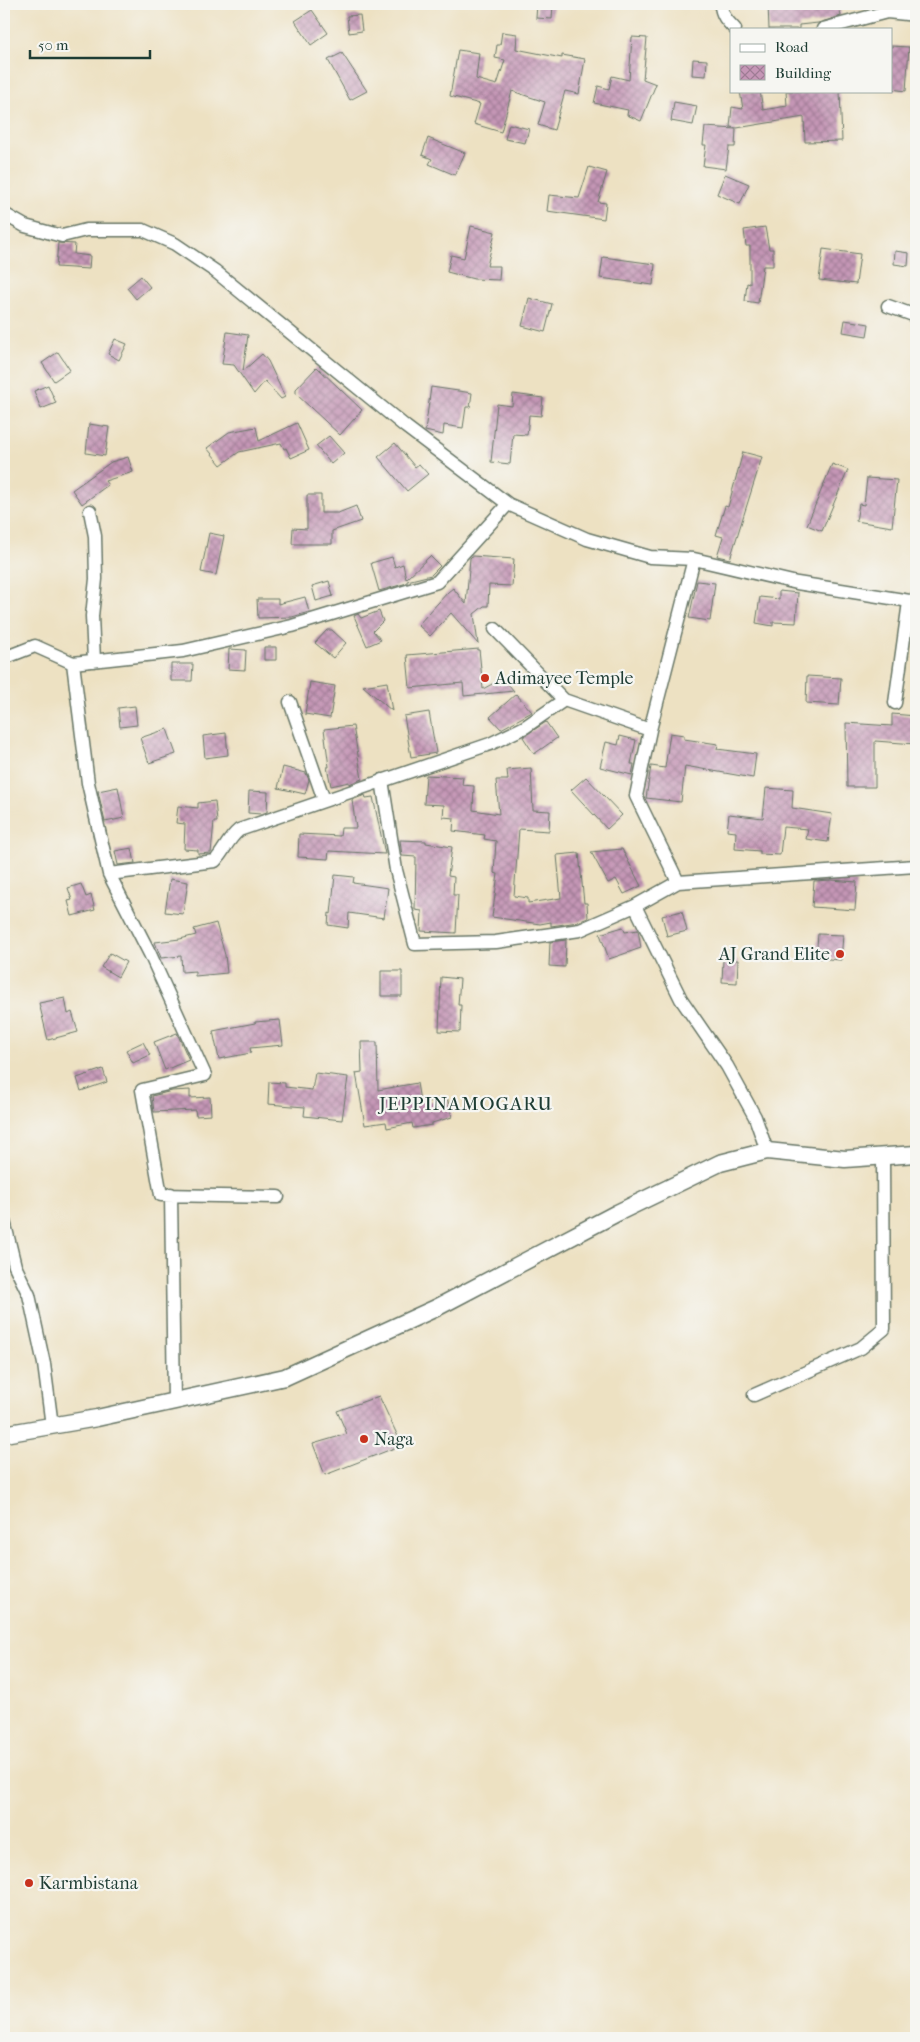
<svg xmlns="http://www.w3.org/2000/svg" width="920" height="2042" viewBox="0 0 920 2042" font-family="'IM FELL French Canon',serif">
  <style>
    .building { fill: url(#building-cross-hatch) }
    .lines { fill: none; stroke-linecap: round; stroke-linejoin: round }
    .minor-casing { stroke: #677666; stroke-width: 15 }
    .tertiary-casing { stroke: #677666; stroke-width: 19 }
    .minor { stroke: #fff; stroke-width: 12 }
    .tertiary { stroke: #fff; stroke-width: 16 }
    .poi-dot { fill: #c8321e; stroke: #f6f6f2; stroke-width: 2 }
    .labels { text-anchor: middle; stroke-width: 4.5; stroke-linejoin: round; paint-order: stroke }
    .poi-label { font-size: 18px; fill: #1f3d34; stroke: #f6f6f2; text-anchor: start }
    .neighbourhood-label { font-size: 19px; letter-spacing: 1px; fill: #1f3d34; stroke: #f6f6f2 }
  </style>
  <defs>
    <pattern id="building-cross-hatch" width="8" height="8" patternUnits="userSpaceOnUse" patternTransform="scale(1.25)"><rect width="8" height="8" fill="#c596b6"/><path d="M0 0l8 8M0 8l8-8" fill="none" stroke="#9f7c95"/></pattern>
  </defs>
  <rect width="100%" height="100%" fill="#f6f6f2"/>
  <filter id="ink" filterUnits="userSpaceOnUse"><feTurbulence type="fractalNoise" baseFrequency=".02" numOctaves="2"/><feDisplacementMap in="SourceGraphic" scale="10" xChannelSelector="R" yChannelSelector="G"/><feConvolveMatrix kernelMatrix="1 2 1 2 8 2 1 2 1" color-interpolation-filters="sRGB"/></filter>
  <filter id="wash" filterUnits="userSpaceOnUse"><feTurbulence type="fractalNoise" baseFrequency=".0096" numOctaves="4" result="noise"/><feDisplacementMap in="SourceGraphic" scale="20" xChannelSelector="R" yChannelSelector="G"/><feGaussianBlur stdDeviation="1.12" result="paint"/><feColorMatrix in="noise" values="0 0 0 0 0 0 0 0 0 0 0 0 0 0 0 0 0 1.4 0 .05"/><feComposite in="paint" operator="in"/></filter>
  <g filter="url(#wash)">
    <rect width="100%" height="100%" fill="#ede1c2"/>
    <g id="blocks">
      <!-- building -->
      <path class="building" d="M537,4H553L552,19L536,18Z
        M768,4H839L841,16L818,23L799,25V29H769Z
        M312,10L328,33L311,45L295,21Z
        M360,15L362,31L349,33L347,16Z
        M502,32L517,34L516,49L562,58V55L585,59L579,94L565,91L554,130L538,125L545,102L512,91L501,132L474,124L480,104L450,96L458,50L479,53L476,79L497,85L505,60L495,58L497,45H500Z
        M632,37L647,38L643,79L656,84L641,121L627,115L628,110L594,103L598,86L609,89L612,76L629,80Z
        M891,46L909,47L906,91L891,89Z
        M342,53L367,91L350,100L328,60Z
        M693,59L707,60L706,76L692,75Z
        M740,91H760L763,110L787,106L786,91H840L842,141L805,142L804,117L737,128L730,127L732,107L743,109Z
        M674,102L697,106L693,125L671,121Z
        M509,124L529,129L525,143L505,139Z
        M705,127L736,129L735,147H729L726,169L703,166L706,145H703Z
        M428,138L465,153L455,175L429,164L432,159L422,155Z
        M589,167L607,172L598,202L606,203L604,219L547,211L549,195L579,198Z
        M725,174L749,184L740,204L717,194Z
        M471,226L495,232L487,266H500L499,280L474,279L447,272L451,255L464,258Z
        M765,227L769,249H773V266H763L758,303L745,301L747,283L750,284V246H746L744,230Z
        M58,243L75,244L74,254L90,256L89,269L56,267Z
        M823,249L860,254L856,284L819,280Z
        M895,251L909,253L908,266L894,264Z
        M603,257L655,264L653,285L600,278Z
        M141,276L150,287L136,299L127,288Z
        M529,298L552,304L545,332L522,326Z
        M845,320L869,324L867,336L843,332Z
        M227,332L248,335L243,371L262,354L268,361L285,397L281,399L265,381L254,394L234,365L222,364Z
        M115,339L127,344L119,360L108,354Z
        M58,352L70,370L54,381L42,363Z
        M317,367L362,410L340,435L296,394V389Z
        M48,385L56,403L41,409L34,391Z
        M431,387L472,393L470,407H466L463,428L444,425L443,435L425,431Z
        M513,394L543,398L541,416L529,415L527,435L513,434L510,464L491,462L497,404L512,406Z
        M297,423L309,450L291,458L286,448L284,449L281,443L239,452L221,465L207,448L229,432L256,427L259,441Z
        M89,424L109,427L105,456L86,453Z
        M329,436L344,453L331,464L316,446Z
        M395,443L415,467L419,464L428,474L407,491L378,457Z
        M743,452L762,457L730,559L717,556L723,537L716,535L725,506L728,507Z
        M128,457L133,472L105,481L108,485L82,504L72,490L111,462Z
        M832,464L848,470L822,531L807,525Z
        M867,478L897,480L892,527L856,521L859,504L864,505Z
        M307,495H321V513H338L356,506L361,521L332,531V544H292L293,528L307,529Z
        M209,533L224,536L216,575L201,572Z
        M430,556L440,566L431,575L407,581V583L379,591L371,563L392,557L395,567L403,564L406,579Z
        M472,556L514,559L512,586L489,585L488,606H484L474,614L478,644L451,613L430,636L418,625L448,592L453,588L466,604L470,558Z
        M329,581L333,596L316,601L312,586Z
        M697,581L715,583L710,621L689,618Z
        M779,591L798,593L796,623L773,622V626L756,623L760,597L779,599Z
        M305,597L309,612L292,617L258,618L257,599H278V604Z
        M379,611L383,621L373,631L381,640L367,646L354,616L358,614L361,618Z
        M327,630H332L346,643L333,658L315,643Z
        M264,647H276V660H264Z
        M229,649L246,650L245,670L228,669Z
        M479,649L483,689L503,678L514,691L464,696L463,683L410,688L407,655Z
        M171,664H193L192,681H171Z
        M807,676L841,678L839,705L806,703Z
        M310,682L335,686L330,718L305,714Z
        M387,682L392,711L363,686Z
        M516,694L532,712L501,729L490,717Z
        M135,706L137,725L120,727L118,708Z
        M429,712L436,753L411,757L404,716Z
        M892,714L916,716V744L875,741V787H847L846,723L892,726Z
        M546,722L557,738L534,754L523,737Z
        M353,726L362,779L349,784V782L331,786L327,767H329L324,729Z
        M167,729L176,754L149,763L140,738Z
        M226,733L228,755L205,758L203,736Z
        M670,733L684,735V739L718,744L717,749L756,754L753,778L685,766L681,802L646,798L651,766L665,768Z
        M620,736L636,740L631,764H634L632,775L600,767L606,742L618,745Z
        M283,767L306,773L309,780L305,794L278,788Z
        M531,768L533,810L550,811L549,831L519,829L514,896L528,898V903L561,898L557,855L579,853L584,903H587L588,918L578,922L551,926V922L540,924L492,917L498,874L494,873L496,841L484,839L485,835L453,831L454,818L443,817L444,805L424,804L426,775L463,777L462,785L474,786L473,810L499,814L496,780H508L507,770Z
        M586,777L622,815L607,829L571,790Z
        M118,787L124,818L105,822L98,791Z
        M766,788L793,790L792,808L832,814L828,842L806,839L808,829L783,827L780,855L760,854V851L735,849L736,832L727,831L729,814L763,818Z
        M249,791L268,792L267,812L261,814L248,813Z
        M365,795L366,798L373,797L385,854L329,851L328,859L298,857L299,834L340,836L341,828H356L352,800Z
        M215,801L217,822H214L211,853L198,854V850L184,849L185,824L176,823L178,806L198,808V803Z
        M400,840L426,841V843L452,847L448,876L454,877L453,895H458L456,933L421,931L422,911L415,910L416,857L402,856Z
        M132,848L135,863L118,865L115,851Z
        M622,849L641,886L624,894L616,879L608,883L591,852Z
        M335,875L354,877L353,883L388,888L384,918L349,913L348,928L328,925L329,913L331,914Z
        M170,879L188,882L183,914L165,912Z
        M831,880L857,882L855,910L812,907L814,881Z
        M81,884L86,897L91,895L95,910L72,916L68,901L72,900L68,888Z
        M682,911L687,931L667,936L662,916Z
        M216,923L225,955L227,973L195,976V971L182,972L181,956L161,958L155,942L180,939L196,935L194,929Z
        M623,927L625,932L638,930L641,948L609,959L600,934Z
        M818,934L843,935L841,960L816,958Z
        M566,940L565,967L549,966L550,942Z
        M110,953L126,962L118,977L101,967Z
        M723,960H738L737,983L722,982Z
        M381,971H402V996H381Z
        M441,977L460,979L458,1005H461L460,1032L439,1031Z
        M65,998L68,1014L72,1012L78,1032L48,1040L39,1003Z
        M280,1020L283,1045L250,1048L251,1053L219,1059L213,1031L255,1023V1022Z
        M177,1033L189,1060L165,1070L154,1042Z
        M143,1042L150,1055L133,1063L126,1050Z
        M361,1042H377L378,1090L417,1083L420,1101L428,1099V1102L447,1097L452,1117L432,1123V1125L413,1128L412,1123L387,1128L386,1122L365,1125L356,1073L362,1072Z
        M103,1069L107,1082L81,1091L77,1078Z
        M315,1073L348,1077L342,1120L304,1116L305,1107L268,1104L269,1082L285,1083V1087L312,1090Z
        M190,1090V1098L210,1097L211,1115L196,1116L195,1110L154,1112L152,1096L172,1091Z
        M379,1396L402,1445L325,1475L313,1444L347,1434L337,1411Z"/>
    </g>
  </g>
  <g filter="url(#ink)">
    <use href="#blocks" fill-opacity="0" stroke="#677666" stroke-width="1"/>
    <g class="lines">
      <!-- minor casing -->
      <g class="minor-casing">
        <path id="minor" d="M721,4C721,15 727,21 735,29
          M823,29L887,12L916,15
          M4,214L25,226L62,236L86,230H143L175,244L215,271L406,427L508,504L587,539L650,557L694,559L797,583L916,602
          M888,306L916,316
          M90,511L95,536L96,579L92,616L94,661
          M495,629L564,700L650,730
          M4,658L35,646L73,663L183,651L292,626L437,582L508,504
          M73,663L88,783L109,874L150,954L205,1075L142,1090L161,1195L278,1197
          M290,702L324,800
          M895,703L909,602
          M382,780L396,870L415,944L496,942L580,930L635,906L678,882L916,866
          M109,874L215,861C224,851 228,839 239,830L490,744L525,727L564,700
          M678,882L636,796L650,730L694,559
          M635,906L681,999L727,1066L755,1117L767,1151
          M171,1194L174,1402
          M4,1221L15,1266L29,1295L44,1364L52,1426
          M754,1395L861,1348L884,1329L883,1157"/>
      </g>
      <!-- tertiary casing -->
      <g class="tertiary-casing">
        <path id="tertiary" d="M4,1434L97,1418L285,1377L436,1308L617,1213L720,1163L767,1151L845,1159L916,1154"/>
      </g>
      <!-- minor -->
      <use href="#minor" class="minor"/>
      <!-- tertiary -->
      <use href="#tertiary" class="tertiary"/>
    </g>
  </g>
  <!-- markers -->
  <g class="poi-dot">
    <circle cx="485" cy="678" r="5"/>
    <circle cx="840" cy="954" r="5"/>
    <circle cx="364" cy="1439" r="5"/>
    <circle cx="29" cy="1883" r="5"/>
  </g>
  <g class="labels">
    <!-- poi labels -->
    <g class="poi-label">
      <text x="495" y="684">Adimayee Temple</text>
      <text x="830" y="960" text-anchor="end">AJ Grand Elite</text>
      <text x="374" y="1445">Naga</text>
      <text x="39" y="1889">Karmbistana</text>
    </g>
    <!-- neighbourhood labels -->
    <g class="neighbourhood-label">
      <text x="466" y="1110">JEPPINAMOGARU</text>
    </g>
  </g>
  <!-- margin -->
  <rect width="920" height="2042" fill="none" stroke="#f6f6f2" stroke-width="20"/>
  <!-- legend -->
  <rect x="730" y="28" width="162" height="65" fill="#f6f6f2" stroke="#a0aca6"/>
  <rect x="740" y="44" width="25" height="8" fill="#ffffff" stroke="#a0aca6"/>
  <text x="775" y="52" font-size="15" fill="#1f3d34">Road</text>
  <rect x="740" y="65" width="25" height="15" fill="url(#building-cross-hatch)" stroke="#a0aca6"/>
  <text x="775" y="78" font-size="15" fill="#1f3d34">Building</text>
  <!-- scale -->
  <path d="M30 50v8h120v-8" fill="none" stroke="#1f3d34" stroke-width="2.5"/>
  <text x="38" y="50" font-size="15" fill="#1f3d34" stroke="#f6f6f2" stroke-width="4" paint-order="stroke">50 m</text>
</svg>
